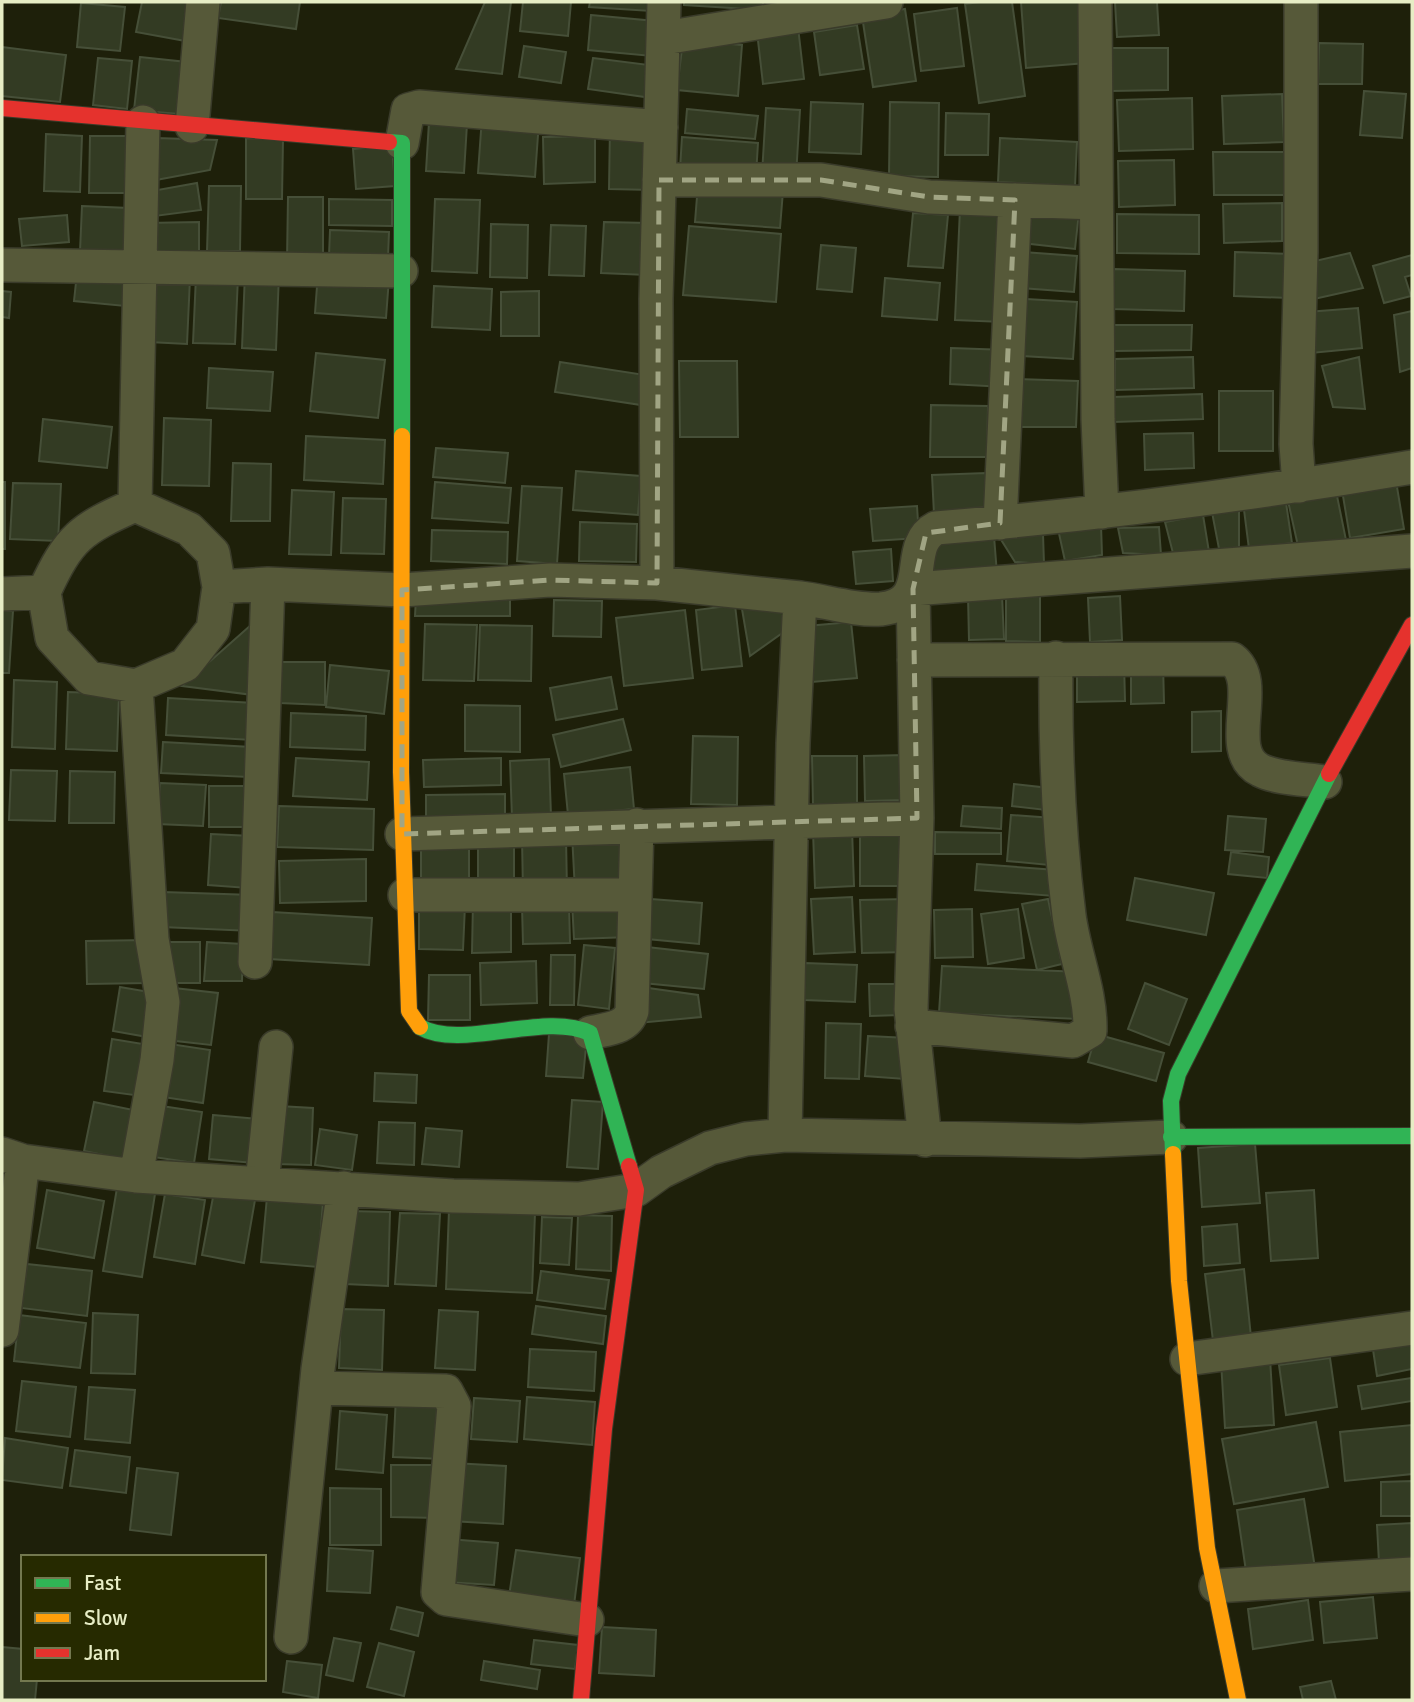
<svg xmlns="http://www.w3.org/2000/svg" width="1414" height="1702" viewBox="0 0 1414 1702" font-family="Signika,sans-serif">
  <style>
    .building { fill: #333b23; stroke: #464f38; stroke-width: 2 }
    .lines { fill: none; stroke-linecap: round; stroke-linejoin: round }
    .street-casing { stroke: #3a3b2a; stroke-width: 36 }
    .fast-casing { stroke: #3a3b2a; stroke-width: 18 }
    .slow-casing { stroke: #3a3b2a; stroke-width: 18 }
    .jam-casing { stroke: #3a3b2a; stroke-width: 18 }
    .street { stroke: #565939; stroke-width: 33 }
    .fast { stroke: #30b455; stroke-width: 16 }
    .slow { stroke: #ff9f0a; stroke-width: 16 }
    .jam { stroke: #e5322d; stroke-width: 16 }
    .marked { fill: none; stroke: #a1a584; stroke-width: 5; stroke-dasharray: 14 9; stroke-linejoin: round }
  </style>
  <rect width="100%" height="100%" fill="#1e200a"/>
  <!-- building -->
  <path class="building" d="M142,2H199L191,42L136,32Z
    M221,2H300L296,29L218,18Z
    M485,2H511L502,74L456,69Z
    M523,2H571L568,36L520,31Z
    M590,2H652L651,11L589,7Z
    M684,2H763V10L684,5Z
    M980,2H1012L1025,96L979,103L965,4Z
    M1021,2H1080L1086,63L1026,68Z
    M1115,2H1157L1159,35L1117,37Z
    M81,3L125,7L120,51L77,47Z
    M957,8L964,66L921,71L914,14Z
    M905,9L916,81L873,87L862,16Z
    M591,15L655,21L652,56L588,50Z
    M857,25L864,69L820,75L814,32Z
    M798,27L804,79L763,84L757,32Z
    M683,40L742,45L738,96L677,90Z
    M1319,43L1363,44L1362,84H1318Z
    M524,46L566,52L561,83L519,77Z
    M2,47L66,55L60,102L2,96Z
    M1110,48H1168V90L1111,91Z
    M140,57L196,63L190,115L134,110Z
    M98,58L132,61L127,109L93,105Z
    M593,58L657,66L652,98L588,89Z
    M1364,91L1406,94L1402,138L1360,135Z
    M1282,94L1284,142L1224,144L1222,96Z
    M1192,98L1193,149L1119,151L1117,100Z
    M811,102L863,104L861,154L809,152Z
    M890,102L939,103L938,177L889,176Z
    M766,108L800,110L796,176L762,174Z
    M687,109L758,116L755,139L685,133Z
    M946,113L989,114L988,155H945Z
    M482,117L539,121L535,177L478,173Z
    M429,122L467,124L464,173L426,171Z
    M610,126L654,127L653,190L609,189Z
    M46,134L82,136L80,192L44,191Z
    M90,136H133L132,193H89Z
    M595,136V182L544,184L543,137Z
    M682,137L758,143L756,175L680,169Z
    M156,138L217,140L210,170L156,180Z
    M246,138L283,139L282,199H246Z
    M1000,138L1077,142L1075,186L998,182Z
    M392,145L395,186L356,189L353,149Z
    M1213,152H1287V195H1214Z
    M1174,160L1175,205L1119,207L1118,161Z
    M197,183L201,210L155,216L152,191Z
    M698,184L783,191L780,228L695,222Z
    M209,186H241L240,251H207Z
    M288,197H323V261H287Z
    M329,199L392,200V226L329,225Z
    M435,199L480,200L477,273L432,271Z
    M1282,203V241L1224,243L1223,204Z
    M82,206L129,208L127,253L80,251Z
    M1026,206L1079,212L1075,249L1022,243Z
    M960,209L1008,210L1003,322L955,320Z
    M913,213L948,215L943,268L908,266Z
    M1117,214L1199,215V254L1117,253Z
    M67,215L69,242L22,246L19,219Z
    M199,222V257L146,258V223Z
    M604,222L649,223L647,275L601,273Z
    M491,224L528,225L527,278L490,277Z
    M551,225L586,226L584,276L549,275Z
    M689,226L781,234L776,302L683,295Z
    M330,230L389,232L388,258L329,256Z
    M821,245L856,248L852,292L817,289Z
    M1023,252L1077,256L1074,292L1021,288Z
    M1235,252L1291,254L1289,298L1234,296Z
    M1350,253L1363,288L1314,299L1315,261Z
    M1412,255V275L1405,277L1411,296L1384,303L1373,266Z
    M1114,269L1185,271L1184,311L1113,309Z
    M77,273L127,278L125,306L74,301Z
    M245,273L279,274L276,350L242,348Z
    M318,273L389,278L386,318L315,313Z
    M151,276L190,278L187,344L149,342Z
    M196,276L238,277L235,344L193,343Z
    M885,278L940,283L937,320L882,316Z
    M434,286L492,289L490,330L432,327Z
    M2,291L11,292L9,318L2,317Z
    M539,291V336H501V292Z
    M1026,299L1077,302L1073,359L1022,356Z
    M1358,308L1362,348L1311,353L1307,312Z
    M1412,311V368L1400,372L1394,315Z
    M1114,325H1192L1191,350L1114,351Z
    M951,348L1007,350L1005,387L950,384Z
    M316,353L385,360L378,418L310,411Z
    M1193,357L1194,388L1115,390V359Z
    M1359,357L1365,409L1333,407L1322,366Z
    M679,361H737L738,437H680Z
    M560,362L645,375L641,405L555,392Z
    M209,368L273,372L270,411L207,408Z
    M1017,379L1078,381L1076,427H1016Z
    M1219,391H1273V451H1219Z
    M1202,394L1203,419L1114,422L1113,397Z
    M931,405L988,406L987,457H930Z
    M164,418L211,420L209,486L162,485Z
    M43,419L112,427L107,468L39,461Z
    M1193,433L1194,468L1145,470L1144,434Z
    M306,436L385,440L383,484L304,480Z
    M436,448L508,453L505,483L433,477Z
    M233,463L271,464L270,521H231Z
    M576,471L641,476L638,515L573,510Z
    M986,473L987,512L934,514L932,475Z
    M1395,475L1404,529L1350,538L1341,484Z
    M2,482H5V549H2Z
    M435,482L511,488L508,523L432,518Z
    M13,483L61,484L58,541L10,539Z
    M522,486L562,488L557,564L517,561Z
    M292,490L334,492L331,555L289,554Z
    M1336,491L1347,545L1300,555L1288,501Z
    M1285,496L1292,543L1249,549L1243,502Z
    M343,498L386,499L384,554L341,553Z
    M1239,503V548L1220,554L1211,507Z
    M917,506L919,538L873,541L870,509Z
    M1203,515L1210,558L1174,557L1165,522Z
    M580,522L637,524L636,562L579,561Z
    M1101,525L1102,555L1065,561L1058,529Z
    M1159,527L1161,555L1123,553L1118,528Z
    M432,530L508,532L507,564L431,561Z
    M1043,534L1044,564L1015,562L1000,538Z
    M994,536L997,574L931,578L928,541Z
    M891,549L893,581L856,584L853,552Z
    M1002,595L1004,639L969,640L968,596Z
    M1006,595H1040V642L1006,641Z
    M1120,596L1122,640L1090,642L1088,598Z
    M416,597H510V616H415Z
    M554,600L602,601L601,637L553,636Z
    M787,602L792,626L750,656L742,609Z
    M735,605L742,666L702,670L696,610Z
    M2,610L13,611L9,673H2Z
    M685,610L693,678L624,686L616,618Z
    M851,622L857,678L812,682L807,626Z
    M425,624L477,625L474,681L423,680Z
    M251,625L261,696L182,686Z
    M480,625L532,626L531,681L478,680Z
    M281,662H325V705L280,703Z
    M1077,662H1124L1125,701L1077,702Z
    M1131,663H1163L1164,703L1131,704Z
    M330,665L389,671L384,714L326,707Z
    M611,677L617,709L556,720L550,688Z
    M14,680L57,682L55,749L12,747Z
    M68,692L119,694L117,751L66,749Z
    M168,698L254,703L252,740L166,735Z
    M465,705L520,706V752L465,751Z
    M1221,711V751L1192,752V712Z
    M291,713L366,716L365,750L290,747Z
    M623,719L631,750L561,767L553,735Z
    M693,736L738,737L737,805L691,804Z
    M163,742L251,747L249,777L161,773Z
    M904,755L905,800L865,801L864,756Z
    M812,756H857V804L813,805Z
    M296,758L369,762L367,800L293,796Z
    M501,758V785L424,787L423,760Z
    M549,759L551,816L512,818L510,761Z
    M630,767L634,809L568,815L564,774Z
    M11,770L57,771L55,821L9,820Z
    M70,771L115,772L114,823H69Z
    M160,783L206,785L203,826L157,824Z
    M1014,784L1049,788L1046,810L1012,806Z
    M209,786H252V827H209Z
    M505,794V824H426V795Z
    M279,806L374,809L373,850L277,847Z
    M963,806L1002,808L1001,829L961,826Z
    M1011,815L1053,818L1049,865L1007,861Z
    M1228,816L1266,819L1263,852L1225,850Z
    M852,829L854,886L815,888L813,831Z
    M901,830V886H860V831Z
    M626,831L629,888L575,891L572,834Z
    M935,832L1001,833V854H935Z
    M211,834L251,836L248,888L208,885Z
    M566,837L567,891L523,892L522,838Z
    M421,846H469V883H421Z
    M514,846V889H478V847Z
    M1231,852L1269,857L1267,878L1228,874Z
    M366,859V901L280,903L279,861Z
    M977,864L1056,870L1054,896L975,890Z
    M1135,878L1214,893L1206,935L1127,920Z
    M163,892L253,895L252,931L162,927Z
    M852,897L855,952L814,954L811,899Z
    M630,899L631,937L574,939L572,902Z
    M651,899L702,903L699,944L647,939Z
    M907,899L909,952L862,953L860,900Z
    M1048,899L1062,964L1037,970L1022,904Z
    M473,901H511V952L472,953Z
    M419,904L465,905L463,950L419,949Z
    M569,904L570,943L523,944L522,906Z
    M972,909L973,957L935,958L934,910Z
    M1018,909L1024,958L988,964L981,914Z
    M272,912L372,918L369,965L269,959Z
    M148,940V983L87,984L86,941Z
    M161,942H200V983H160Z
    M207,942L243,944L242,981H204Z
    M584,945L615,948L609,1009L578,1005Z
    M647,947L708,954L704,989L643,983Z
    M551,955H575L574,1005H550Z
    M536,961L537,1003L481,1005L480,963Z
    M805,963L857,965L855,1002L804,1000Z
    M942,966L1081,972L1079,1019L939,1013Z
    M429,975H470V1020H428Z
    M1145,983L1187,999L1169,1045L1128,1029Z
    M869,984H901V1015L870,1016Z
    M634,986L698,995L701,1017L638,1023Z
    M120,987L161,994L153,1038L113,1031Z
    M174,988L218,993L211,1045L167,1040Z
    M826,1023L861,1024L859,1079L825,1078Z
    M549,1034L587,1036L583,1078L546,1076Z
    M1096,1034L1164,1053L1156,1081L1088,1062Z
    M868,1036L908,1038L905,1079L865,1076Z
    M112,1039L149,1045L141,1096L104,1091Z
    M170,1044L210,1050L203,1103L163,1097Z
    M375,1073L417,1075L416,1103L374,1101Z
    M572,1100L603,1102L598,1169L567,1167Z
    M94,1102L138,1111L128,1160L84,1151Z
    M155,1105L202,1112L194,1163L147,1156Z
    M279,1106L313,1108L311,1165L276,1164Z
    M213,1115L258,1119L254,1163L209,1159Z
    M379,1122L415,1123L414,1165L377,1163Z
    M426,1128L462,1131L459,1167L422,1164Z
    M320,1129L357,1135L352,1170L315,1165Z
    M1255,1144L1260,1203L1202,1207L1198,1148Z
    M117,1188L155,1194L142,1277L103,1271Z
    M47,1190L104,1201L94,1258L37,1248Z
    M1314,1190L1318,1258L1271,1261L1266,1193Z
    M214,1192L255,1200L244,1263L202,1255Z
    M165,1194L205,1200L195,1264L154,1257Z
    M267,1197L323,1202L318,1267L261,1262Z
    M449,1210L535,1213L532,1293L446,1289Z
    M348,1211L390,1212L388,1286L345,1284Z
    M400,1213L440,1214L436,1286L395,1284Z
    M578,1215L612,1216L611,1271L576,1269Z
    M542,1217L572,1218L569,1265L540,1263Z
    M1237,1224L1240,1263L1204,1266L1202,1227Z
    M27,1264L92,1271L87,1316L21,1308Z
    M1244,1269L1251,1337L1213,1341L1205,1274Z
    M541,1271L609,1280L605,1309L537,1300Z
    M536,1306L606,1316L603,1344L532,1334Z
    M341,1309L384,1310L382,1370L339,1368Z
    M439,1310L478,1312L475,1370L435,1368Z
    M93,1313L138,1315L135,1374L91,1373Z
    M19,1315L86,1323L80,1368L14,1361Z
    M1412,1336V1369L1377,1376L1372,1343Z
    M530,1349L596,1352L594,1391L528,1387Z
    M1270,1358L1274,1425L1225,1428L1221,1361Z
    M1330,1358L1337,1407L1286,1415L1279,1365Z
    M1412,1378V1401L1362,1409L1358,1386Z
    M22,1381L76,1387L70,1437L16,1431Z
    M89,1387L135,1390L130,1443L85,1439Z
    M396,1396L446,1398L443,1459L393,1457Z
    M527,1397L595,1402L592,1445L524,1439Z
    M474,1398L520,1401L517,1442L471,1439Z
    M340,1411L387,1415L383,1473L336,1469Z
    M1316,1422L1328,1487L1234,1504L1222,1439Z
    M1412,1425V1474L1345,1481L1340,1432Z
    M5,1438L68,1448L62,1488L2,1480Z
    M75,1450L130,1457L126,1493L70,1486Z
    M453,1463L506,1466L503,1524L450,1521Z
    M391,1465H440L439,1518L391,1517Z
    M137,1468L178,1473L171,1535L130,1530Z
    M1412,1481V1516H1381V1482Z
    M330,1488L381,1489V1545H330Z
    M1304,1499L1315,1568L1247,1578L1237,1510Z
    M1412,1523V1561L1379,1563L1377,1525Z
    M448,1539L498,1543L494,1585L445,1582Z
    M329,1548L373,1551L370,1593L327,1591Z
    M516,1550L580,1558L574,1605L509,1596Z
    M1373,1597L1377,1638L1324,1643L1320,1602Z
    M1308,1600L1313,1640L1253,1649L1248,1609Z
    M397,1607L423,1613L418,1636L391,1629Z
    M602,1627L656,1630L654,1676L599,1673Z
    M334,1638L361,1643L353,1681L326,1675Z
    M534,1640L578,1645L575,1669L531,1664Z
    M379,1643L414,1652L404,1696L367,1687Z
    M2,1647L23,1649V1679H37L35,1700H2Z
    M287,1661L322,1665L318,1698L283,1692Z
    M484,1661L540,1670L537,1689L481,1680Z
    M1331,1681L1336,1700H1303L1300,1687Z"/>
  <g class="lines">
    <!-- street casing -->
    <g class="street-casing">
      <path id="street" d="M1095,2L1098,419L1102,512
        M664,38L886,2
        M192,126L203,2
        M402,143L408,110L419,107L661,127
        M659,180H821L929,197L1096,203
        M2,265L401,271
        M1299,486L1296,444L1301,252V2
        M135,505L189,529L213,553L219,587
        M1000,523L1015,200
        M657,583L656,299L664,2
        M44,592C69,537 81,529 135,505L143,122
        M2,594L44,592L52,638L89,678L136,686L185,665L213,629L219,587L268,584L402,590L550,580L657,583L800,598L793,743L785,1135
        M800,598C825,601 856,611 881,609C936,603 901,546 936,528C1095,515 1254,494 1412,467
        M914,660L1232,659C1264,683 1222,751 1260,770C1277,779 1306,779 1325,782
        M917,818L913,589L1412,551
        M402,834L917,818L911,1009L925,1140
        M405,895H635
        M255,962L268,584
        M912,1026L1073,1041L1090,1031C1091,991 1074,954 1069,915C1058,829 1055,745 1056,658
        M590,1033C605,1029 627,1029 632,1011L637,825
        M2,1154L23,1161L136,1176L453,1196L579,1199L636,1190L661,1172L710,1148L746,1139L785,1135L1080,1141L1171,1137
        M136,1176L157,1060L163,1002L152,939L136,686
        M262,1183L276,1047
        M2,1330L23,1161
        M1187,1359L1412,1328
        M316,1388L446,1391L454,1406L438,1592L446,1599L587,1620
        M1216,1586L1412,1574
        M291,1637L318,1369L344,1188"/>
    </g>
    <!-- fast casing -->
    <g class="fast-casing">
      <path id="fast" d="M389,142L402,143V436
        M420,1027C461,1051 545,1011 590,1033L629,1166
        M1171,1137L1412,1136
        M1173,1154L1171,1101L1178,1074L1329,774"/>
    </g>
    <!-- slow casing -->
    <g class="slow-casing">
      <path id="slow" d="M402,436L401,772L409,1011L420,1027
        M1173,1154L1179,1281L1207,1548L1238,1700"/>
    </g>
    <!-- jam casing -->
    <g class="jam-casing">
      <path id="jam" d="M2,108L389,142
        M1329,774L1412,625
        M581,1700L604,1429L636,1190L629,1166"/>
    </g>
    <!-- street -->
    <use href="#street" class="street"/>
    <!-- fast -->
    <use href="#fast" class="fast"/>
    <!-- slow -->
    <use href="#slow" class="slow"/>
    <!-- jam -->
    <use href="#jam" class="jam"/>
  </g>
  <!-- marked area -->
  <path class="marked" d="M659,180H821L929,197L1015,200L1000,523L926,533L913,589L917,818L402,834V590L550,580L657,583Z"/>
  <!-- border -->
  <rect width="1414" height="1702" fill="none" stroke="#e7edc5" stroke-width="7"/>
  <!-- legend -->
  <rect x="21" y="1555" width="245" height="126" fill="#262a00" stroke="#73784f" stroke-width="2"/>
  <rect x="35" y="1578" width="35" height="10" fill="#30b455" stroke="#73784f" stroke-width="2"/>
  <text x="84" y="1590" font-size="21" fill="#e7edc5">Fast</text>
  <rect x="35" y="1613" width="35" height="10" fill="#ff9f0a" stroke="#73784f" stroke-width="2"/>
  <text x="84" y="1625" font-size="21" fill="#e7edc5">Slow</text>
  <rect x="35" y="1648" width="35" height="10" fill="#e5322d" stroke="#73784f" stroke-width="2"/>
  <text x="84" y="1660" font-size="21" fill="#e7edc5">Jam</text>
</svg>
